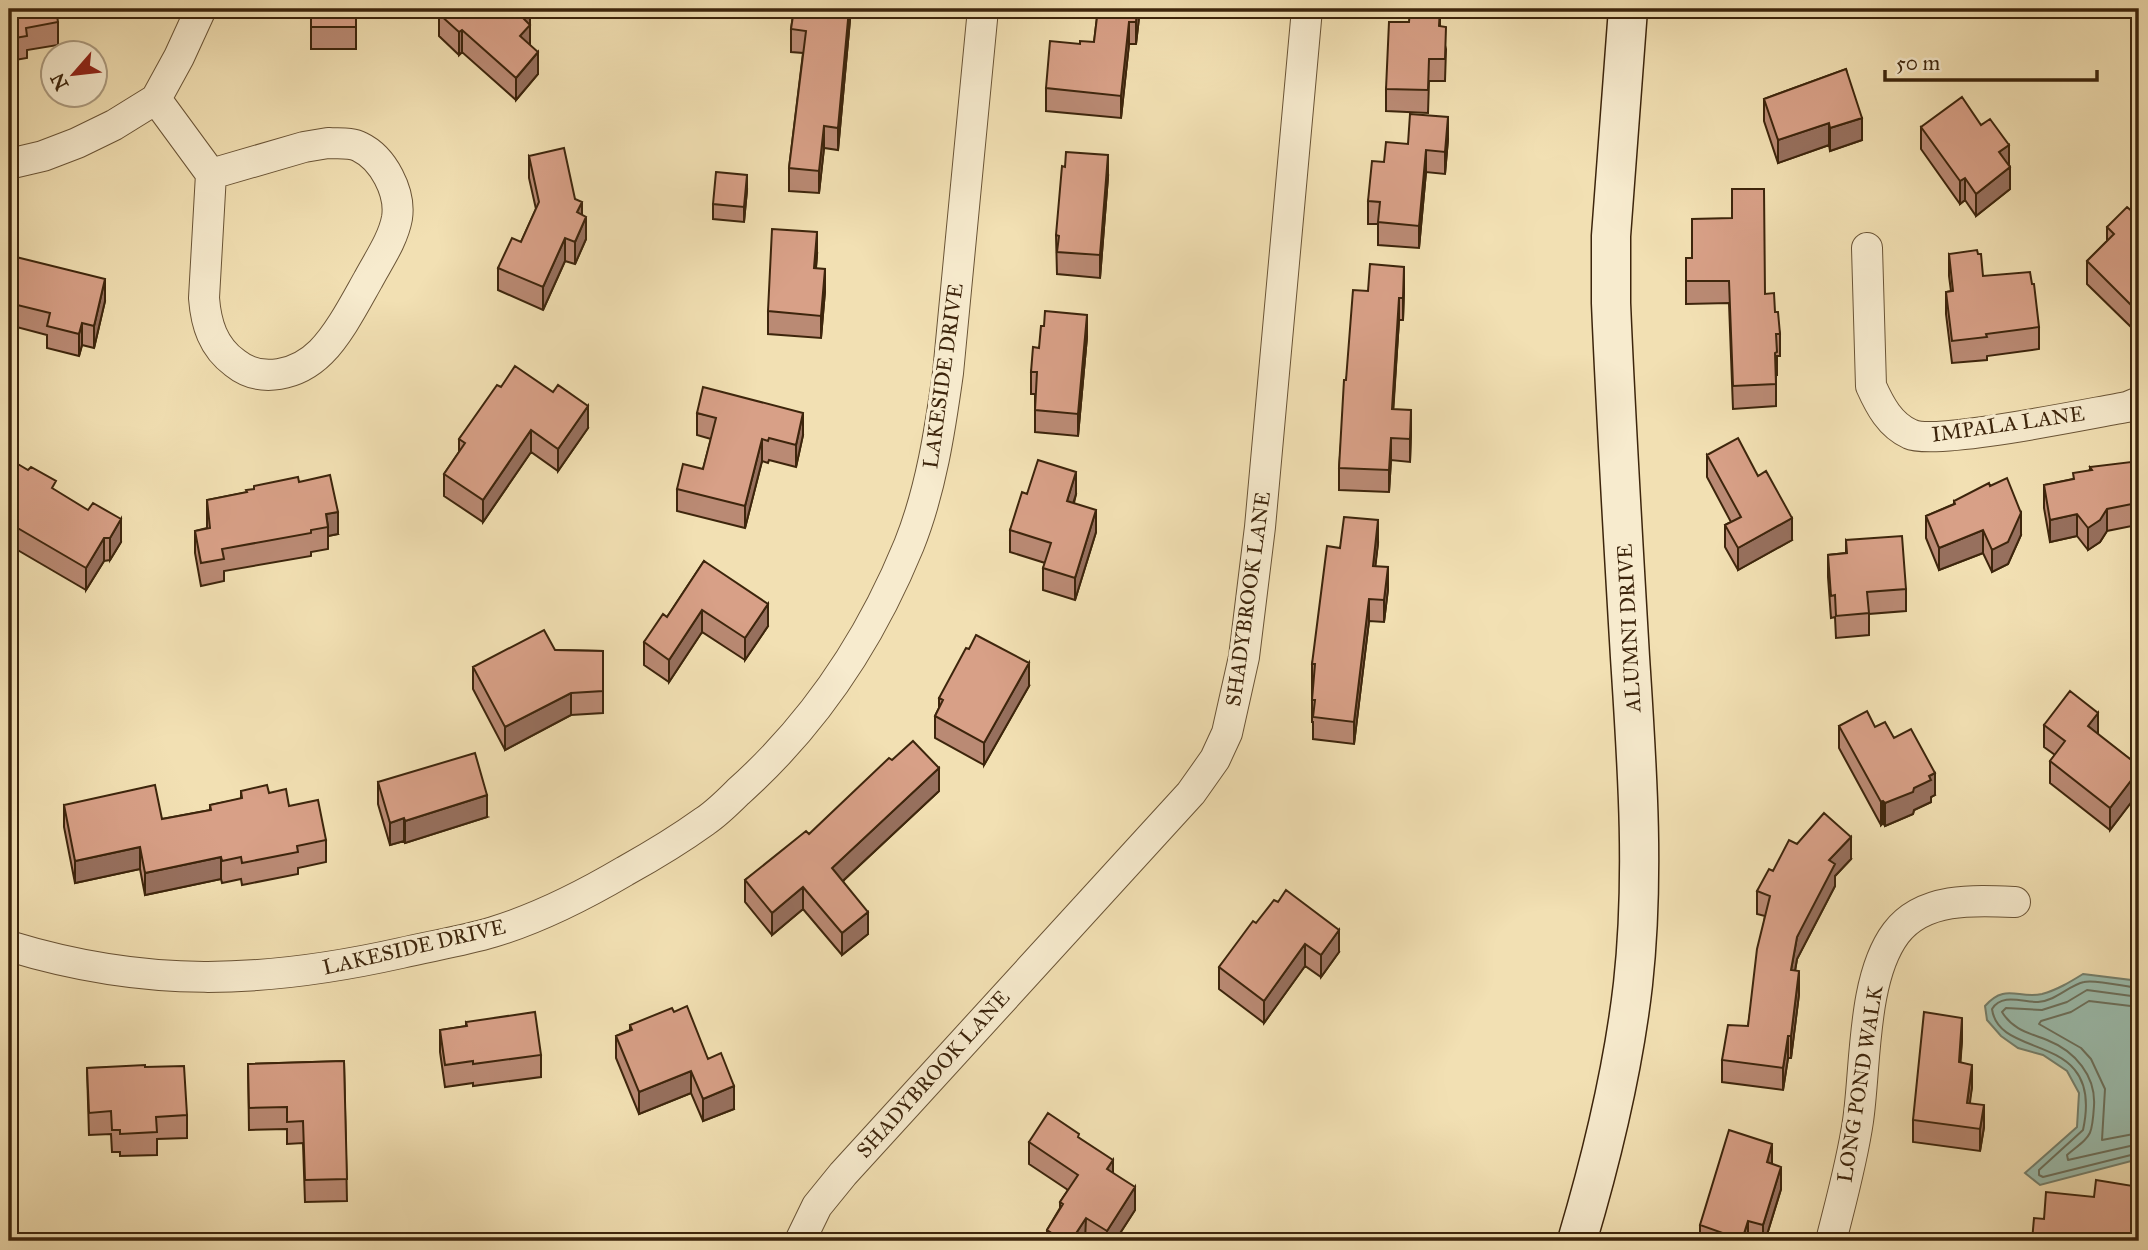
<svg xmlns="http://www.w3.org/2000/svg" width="2148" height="1250" viewBox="0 0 2148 1250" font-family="'IM FELL Great Primer',serif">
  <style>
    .water { fill: #9bbdae; stroke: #75806d; stroke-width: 2 }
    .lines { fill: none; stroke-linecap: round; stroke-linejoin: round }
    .shore { stroke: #6c715d; stroke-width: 2 }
    .minor-casing { stroke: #6a5436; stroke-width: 32 }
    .secondary-casing { stroke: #3d250c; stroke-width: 41 }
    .minor { stroke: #f7ebce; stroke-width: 30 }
    .secondary { stroke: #f7ebce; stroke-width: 38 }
    .wall { fill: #ba8a74; stroke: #3d250c; stroke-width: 2 }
    .shaded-wall { fill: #97705e; stroke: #3d250c; stroke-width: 2 }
    .building { fill: #d8a087; stroke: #3d250c; stroke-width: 2 }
    .labels { text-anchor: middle; stroke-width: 7; stroke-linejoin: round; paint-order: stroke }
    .street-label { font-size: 21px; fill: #3d250c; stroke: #f7ebce }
  </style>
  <rect width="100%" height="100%" fill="#f2e0b3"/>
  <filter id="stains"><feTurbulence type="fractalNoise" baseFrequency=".00286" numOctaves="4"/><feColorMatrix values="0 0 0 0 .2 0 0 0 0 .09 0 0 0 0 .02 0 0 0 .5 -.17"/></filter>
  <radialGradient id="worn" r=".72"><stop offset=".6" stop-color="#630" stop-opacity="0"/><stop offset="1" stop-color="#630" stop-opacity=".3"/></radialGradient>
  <!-- water -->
  <path class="water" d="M2083,974L2139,981V1159L2040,1185L2025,1173L2077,1127L2079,1093L2067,1071L2043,1055L2018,1048L2001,1036L1987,1020L1985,1006C2005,983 2018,999 2042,994C2057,990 2070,982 2083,974Z"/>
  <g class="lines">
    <!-- shore -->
    <path class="shore" d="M2139,988C2126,987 2095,979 2084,982C2069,985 2056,1001 2038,1002C2022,1002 2002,993 1992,1009C1999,1062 2105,1029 2083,1130L2039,1170V1175L2043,1177L2139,1153
      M2139,997L2087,990L2067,1002L2042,1010L2006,1008L2002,1012C2013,1030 2029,1033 2047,1040C2075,1051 2096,1076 2094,1106C2092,1138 2091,1135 2067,1155L2068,1160L2139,1144
      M2139,1007L2089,1001L2071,1012L2041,1021L2039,1024L2081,1048L2091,1059L2105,1089L2102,1140L2139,1133"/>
    <!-- minor casing -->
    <g class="minor-casing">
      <path id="minor" d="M156,99L211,174
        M328,143C338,144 351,142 360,147C383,158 401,192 397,218C393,240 378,261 368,280C355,303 339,334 321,352C298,375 261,384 235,363C213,347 206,324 204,298L211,174L304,147Z
        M9,164L43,156L77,143L114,125L156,99L179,57L201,9
        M1867,248L1871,386C1880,406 1890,425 1910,434C1935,446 2091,413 2127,407L2139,402
        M9,946C146,988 262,984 401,953C431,946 463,941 493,932C536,919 586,894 625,871C652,856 680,839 705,821C717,813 728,802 738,792C814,724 871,638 909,545C931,490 940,430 948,373L983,9
        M800,1241L817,1206L843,1174L1191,793L1215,759L1227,733L1244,657L1260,527L1307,9
        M1831,1241C1841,1201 1852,1162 1858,1121C1866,1066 1862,978 1896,933C1923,897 1975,900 2015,902"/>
    </g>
    <!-- secondary casing -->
    <g class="secondary-casing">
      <path id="secondary" d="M1577,1241C1602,1157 1623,1072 1633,984C1645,875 1637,765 1630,657C1623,539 1616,421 1611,303V236L1628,9"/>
    </g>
    <!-- minor -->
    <use href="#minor" class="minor"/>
    <!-- secondary -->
    <use href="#secondary" class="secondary"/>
  </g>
  <!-- wall -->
  <path class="wall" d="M9,9L58,22V45L27,50V58L9,61Z
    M311,9H363V10H356V49H311Z
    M530,9V45L538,74L516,100L462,52L459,55L439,36V14Z
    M794,9H851L838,150L824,148L819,193L789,191V168L803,53L791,52V29Z
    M1098,9H1140L1136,44H1129L1121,118L1046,111V88L1080,44L1094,42Z
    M1440,9V26L1446,49L1445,81H1429L1428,113L1386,111V89L1409,22Z
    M1846,69L1862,140L1830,151L1829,145L1778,163L1764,121V99Z
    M1921,127L2009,165L2010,189L1976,216L1965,200L1960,204L1921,149Z
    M1448,139L1445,174L1426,172L1419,248L1378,245V224H1368V201L1384,162L1408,144Z
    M529,156L575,199L582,215L586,239L575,264L565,261L543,310L498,290V268L521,242L536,209L529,178Z
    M1108,177L1100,278L1057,274L1056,235Z
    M747,190L744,222L713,219V204Z
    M2139,210V319L2131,327L2087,284V261L2107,241V227L2135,214Z
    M1949,254L1983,276L2039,327V349L1987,356V360L1952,363L1946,314V292L1951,291L1949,276Z
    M817,255L816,268L825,291L821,338L768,334V311Z
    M1686,258H1692L1765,294L1775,312L1780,334V356H1777V375H1776V406L1733,409L1729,303L1686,304Z
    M9,270L105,301L94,348L82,345L79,356L47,348V335L9,325Z
    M1404,289L1403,320H1399L1393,409L1411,432L1410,462L1391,460L1389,492L1339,490V468L1346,380L1368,291Z
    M1087,337L1078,436L1035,432V394H1031V372L1039,348Z
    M501,387L588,428L558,471L531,452L483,522L444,496V474L459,452V439Z
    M697,413L803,435L796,467L769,460L768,463L762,461L745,528L677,511V489L703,469L711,439L697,435Z
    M1707,455L1792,540L1738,570L1725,547V525L1731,522L1707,477Z
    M9,464L56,491L121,542L110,560L104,561L86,590L9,545Z
    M2090,467L2137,503V525L2107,531L2100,542L2088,550L2077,536L2050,542L2044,508V485L2073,479L2090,470Z
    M299,482L338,534L328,536V549L311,552V556L224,571V581L201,586L195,553V531L207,528V500Z
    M1027,494H1076L1074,503L1096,532L1075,600L1043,590V568L1045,563L1010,552V530Z
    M1954,501L2021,535L2008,564L1992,572L1983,553L1939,570L1926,538V516L1954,504Z
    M1846,540L1906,589V611L1869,614V635L1836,638L1835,617L1831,618L1828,577V555L1846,553Z
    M1378,543L1375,566L1388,589L1384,622L1369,621L1354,744L1313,739V722H1312V664L1340,548Z
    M704,561L768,626L745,660L702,632L669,682L644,665V642L667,617Z
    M555,650L603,651V713L571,715L505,750L473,689V667Z
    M1029,686L984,765L935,738V716L939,708V698Z
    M2044,725L2098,735L2139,766V792L2110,830L2050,783V761L2055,755L2044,747Z
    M1839,726L1875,727L1894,738L1935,795L1931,797V802L1914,810L1913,814L1885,826L1883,823L1881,825L1839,748Z
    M378,782L487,817L405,843L404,841L390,845L378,804Z
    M241,791L269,793L289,806L326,840V862L298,868V874L242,885L241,879L222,883L221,879L145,895L140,869L75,883L64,827V805L162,819L210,810V805L241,799Z
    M939,791L843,881L868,934L842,955L803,909L772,935L745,902V880L809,834Z
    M1797,844L1851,859L1835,876V886L1797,959L1795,971L1799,994L1791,1058H1788L1783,1090L1722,1082V1060L1748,1026L1765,916L1757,914V891Z
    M1256,923L1339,952L1321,977L1305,966L1264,1023L1219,989V967Z
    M674,1012L708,1059L734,1109L703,1121L691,1093L639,1114L616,1058V1036L630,1030V1025Z
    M466,1022L541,1055V1077L473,1086V1083L445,1087L440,1052V1030L466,1026Z
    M1962,1040L1960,1062L1972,1087L1969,1103L1984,1127L1980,1151L1913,1142V1120Z
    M344,1061L347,1201L305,1202L303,1143L287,1144V1129L249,1130L248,1064Z
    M145,1067L187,1115V1138L157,1139V1155L120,1156V1152H112L111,1134L89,1135L87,1068Z
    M1079,1139L1113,1173L1135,1210L1115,1241H1087L1086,1240L1085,1241H1047V1230L1060,1208V1202L1068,1190L1029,1164V1142Z
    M1772,1164L1781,1189L1765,1241H1700V1225Z
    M2139,1187V1239H2137V1241H2032L2044,1219L2094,1197Z"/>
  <!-- shaded-wall -->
  <path class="shaded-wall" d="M530,9V47L520,36L522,17Z
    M849,9H851L838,150V128Z
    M1137,9H1140L1136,44V22Z
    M1129,22V44L1121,118V96Z
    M462,30V52L459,55V32Z
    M538,52V74L516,100V78Z
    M1448,117V139L1445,174V152Z
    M1862,118V140L1830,151V128Z
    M1829,123V145L1778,163V140Z
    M824,126V148L819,193V171Z
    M2009,145V167L1999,152Z
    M1426,150V172L1419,248V226Z
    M1108,155V177L1100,278V255Z
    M2010,167V189L1976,216V194Z
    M747,175V190L744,222V207Z
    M1965,178V200L1960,204V181Z
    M582,202V224L577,212Z
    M586,217V239L575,264V242Z
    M817,232V255L814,290V268Z
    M565,238V261L543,310V287Z
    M1404,267V289L1403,320V298Z
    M825,269V291L821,338V316Z
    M105,279V301L94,348V326Z
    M2139,296V319L2131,327V305Z
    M1399,298V320L1392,431V409Z
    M1087,315V337L1078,436V414Z
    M82,323V345L79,356V334Z
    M588,406V428L558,471V449Z
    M1411,410V432L1410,462V439Z
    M803,413V435L796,467V445Z
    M531,430V452L483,522V500Z
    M1391,438V460L1389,492V470Z
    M762,439V461L745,528V506Z
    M1076,472V494L1067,523V501Z
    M2107,509V531L2100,542L2088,550V528Z
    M1096,510V532L1075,600V578Z
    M338,512V534L328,536V527L326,514Z
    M2021,513V535L2008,564L1992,572V550Z
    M2077,514V536L2050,542V520Z
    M1792,518V540L1738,570V548Z
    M121,519V542L110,560V538Z
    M1378,520V543L1373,588V566Z
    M1983,530V553L1939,570V548Z
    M104,538V561L86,590V568Z
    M1388,567V589L1384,622V600Z
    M1369,599V621L1354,744V722Z
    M768,604V626L745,660V638Z
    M702,610V632L669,682V660Z
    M1029,663V686L984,765V743Z
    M571,693V715L505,750V727Z
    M2098,713V735L2088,726Z
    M939,768V791L832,891V868Z
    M2139,770V792L2110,830V808Z
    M1935,773V795L1931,797V802L1914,810L1913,814L1885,826V803L1914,788L1929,776Z
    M487,795V817L405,843V821Z
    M1883,801V823L1881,825V802Z
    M404,818V841L390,845V823Z
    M1851,837V859L1835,876V886L1797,959L1791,993V970L1797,937L1829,860Z
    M140,847V869L75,883V861Z
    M221,857V879L145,895V873Z
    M803,887V909L772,935V913Z
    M868,912V934L842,955V933Z
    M1339,930V952L1321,977V955Z
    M1305,944V966L1264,1023V1001Z
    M1799,971V994L1791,1058V1036Z
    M1962,1018V1040L1959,1084V1062Z
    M1788,1036V1058L1783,1090V1068Z
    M1972,1065V1087L1967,1125V1103Z
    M691,1071V1093L639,1114V1092Z
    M734,1086V1109L703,1121V1099Z
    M1984,1105V1127L1980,1151V1129Z
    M1772,1144V1166L1767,1162Z
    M1113,1160V1182L1107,1169Z
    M1781,1167V1189L1765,1241H1763V1225Z
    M1135,1187V1210L1115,1241H1107V1231Z
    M1086,1218L1085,1241H1071Z
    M1748,1221V1241H1742V1240Z"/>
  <!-- building -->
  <path class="building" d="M9,9H56L58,22L26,28L27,36L9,39Z
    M311,9H356V27H311Z
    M444,9H530L522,17L530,25L520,36L538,52L516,78L462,30L459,32L439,14Z
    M794,9H849L838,128L824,126L819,171L789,168L806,31L791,29Z
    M1098,9H1137L1136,22H1129L1121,96L1046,88L1050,41L1080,44V41L1094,42Z
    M1410,9H1440L1439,26L1446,27L1445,59H1429L1428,90L1386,89L1389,22H1409Z
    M1846,69L1862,118L1830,128L1829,123L1778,140L1764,99Z
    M1962,97L1981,125L1990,119L2009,145L1999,152L2010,167L1976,194L1965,178L1960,181L1921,127Z
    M1410,114L1448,117L1445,152L1426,150L1419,226L1378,222L1380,202L1368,201L1372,161L1384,162L1386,142L1408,144Z
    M564,148L575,199L582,202L577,212L586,217L575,242L565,238L543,287L498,268L512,238L521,242L539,202L529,156Z
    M1066,152L1108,155L1100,255L1057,252L1059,236L1056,235L1062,166L1065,167Z
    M716,172L747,175L744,207L713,204Z
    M1732,189H1764L1765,294L1774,293L1775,312H1778L1780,334H1776L1777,352L1775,353L1776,384L1733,386L1729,281H1686V258H1692V219L1732,218Z
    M2127,207L2135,214L2139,210V296L2131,305L2087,261L2114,234L2107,227Z
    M772,229L817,232L814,268L825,269L821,316L768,311Z
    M1977,250L1978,254H1981L1983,276L2030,272L2032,284H2034L2039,327L1986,334L1987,337L1952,341L1946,292L1953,291L1949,254Z
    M12,256L105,279L94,326L82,323L79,334L47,326L50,313L9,303V270Z
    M1370,264L1404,267L1403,298H1399L1392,409L1411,410L1410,439L1391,438L1389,470L1339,468L1344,380H1346L1353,290L1368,291Z
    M1045,311L1087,315L1078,414L1035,410L1037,372H1031L1033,347L1039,348L1041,326H1044Z
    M515,366L553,392L558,385L588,406L558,449L531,430L483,500L444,474L465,443L459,439L497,385L501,387Z
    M703,387L803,413L796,445L769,438L768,441L762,439L745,506L677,489L683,464L703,469L716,418L697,413Z
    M1738,438L1758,476L1766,471L1792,518L1738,548L1725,525L1741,517L1707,455Z
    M11,460L28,470L31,467L56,481L52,488L88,510L93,503L121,519L110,538H104L86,568L9,523V464Z
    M1038,460L1076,472L1067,501L1096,510L1075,578L1043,568L1051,543L1010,530L1022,492L1027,494Z
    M2131,462L2137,503L2107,509L2100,520L2088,528L2077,514L2050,520L2044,485L2074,479L2073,473L2092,470L2090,467Z
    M330,475L338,512L326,514L328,527L311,530V533L222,549L224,559L201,563L195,531L210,528L207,500L247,492L246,490L254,489V486L298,477L299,482Z
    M2007,478L2021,513L2008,542L1992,550L1983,530L1939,548L1926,516L1955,504L1954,501L1989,483L1990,486Z
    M1344,517L1378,520L1373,566L1388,567L1384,600L1369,599L1354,722L1313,717L1315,700H1312L1315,664H1312L1327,546L1340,548Z
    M1902,536L1906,589L1867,592L1869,613L1836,616L1835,595L1831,596L1828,555L1847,553L1846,540Z
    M704,561L768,604L745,638L702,610L669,660L644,642L663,614L667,617Z
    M544,630L555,650L603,651V691L571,693L505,727L473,667Z
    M976,635L1029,663L984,743L935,716L943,700L939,698L966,648L969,649Z
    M2070,691L2098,713L2088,726L2139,766V770L2110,808L2050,761L2065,741L2044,725Z
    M1867,711L1875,727L1885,722L1894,738L1911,729L1935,773L1929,776L1931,780L1914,788L1913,792L1885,803L1883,801L1881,802L1839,726Z
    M913,741L939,768L832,868L868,912L842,933L803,887L772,913L745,880L806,831L809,834L889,758L892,760Z
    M475,753L487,795L405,821L404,818L390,823L378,782Z
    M155,785L162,819L211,810L210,805L242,798L241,791L267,785L269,793L286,789L289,806L318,800L326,840L297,846L298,852L242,863L241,857L222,861L221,857L145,873L140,847L75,861L64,805Z
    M1824,813L1851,837L1829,860L1835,864L1797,937L1791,970L1799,971L1791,1036H1788L1783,1068L1722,1060L1728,1025L1748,1026L1757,949L1770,896L1757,891L1769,869L1773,871L1789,840L1797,844Z
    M1286,890L1339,930L1321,955L1305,944L1264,1001L1219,967L1253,921L1256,923L1274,900L1278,902Z
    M687,1006L708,1059L721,1053L734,1086L703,1099L691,1071L639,1092L616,1036L632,1030L630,1025L672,1008L674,1012Z
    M535,1012L541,1055L473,1064V1061L445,1065L440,1030L467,1026L466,1022Z
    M1924,1012L1962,1018L1959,1062L1972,1065L1967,1103L1984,1105L1980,1129L1913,1120Z
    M344,1061L347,1179L305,1180L303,1121L287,1122V1107L249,1108L248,1064Z
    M145,1065V1067L184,1066L187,1115L156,1117L157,1132L120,1134V1130H112L111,1111L89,1113L87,1068Z
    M1048,1113L1079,1134L1078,1137L1113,1160L1107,1169L1135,1187L1107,1231L1086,1218L1071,1241H1064L1047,1230L1063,1204L1060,1202L1078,1175L1029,1142Z
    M1729,1130L1772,1144L1767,1162L1781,1167L1763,1225L1748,1221L1742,1240L1700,1225Z
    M2096,1180L2139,1187V1217H2137L2135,1241H2032L2034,1218L2044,1219L2046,1192L2094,1197Z"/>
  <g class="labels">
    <!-- street labels -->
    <g class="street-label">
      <text transform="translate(943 376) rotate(-82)" y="7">LAKESIDE DRIVE</text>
      <text transform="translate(2008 424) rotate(-8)" y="7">IMPALA LANE</text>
      <text transform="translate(1248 599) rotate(-82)" y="7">SHADYBROOK LANE</text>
      <text transform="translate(1629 628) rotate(-93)" y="7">ALUMNI DRIVE</text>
      <text transform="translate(414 947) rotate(-13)" y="7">LAKESIDE DRIVE</text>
      <text transform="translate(933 1074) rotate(-48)" y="7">SHADYBROOK LANE</text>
      <text transform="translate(1860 1084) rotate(-81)" y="7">LONG POND WALK</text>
    </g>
  </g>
  <!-- margin -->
  <rect width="2148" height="1250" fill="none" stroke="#f2e0b3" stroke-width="35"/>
  <rect x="10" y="10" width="2127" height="1229" fill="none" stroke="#3d250c" stroke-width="3.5"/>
  <rect x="18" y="18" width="2113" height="1215" fill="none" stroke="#3d250c" stroke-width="2"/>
  <!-- north arrow -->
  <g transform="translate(74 74) rotate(242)"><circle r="33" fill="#f7ebce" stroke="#ad9c80" stroke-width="2"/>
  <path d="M0-5L12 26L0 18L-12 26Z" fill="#8f2418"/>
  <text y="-10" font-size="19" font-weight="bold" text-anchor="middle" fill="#3d250c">N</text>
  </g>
  <!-- scale -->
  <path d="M1885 70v10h212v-10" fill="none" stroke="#3d250c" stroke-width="3.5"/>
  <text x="1896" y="70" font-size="21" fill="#3d250c" stroke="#f7ebce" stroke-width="5" paint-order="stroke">50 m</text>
  <rect width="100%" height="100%" filter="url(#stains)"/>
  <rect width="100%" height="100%" fill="url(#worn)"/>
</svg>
